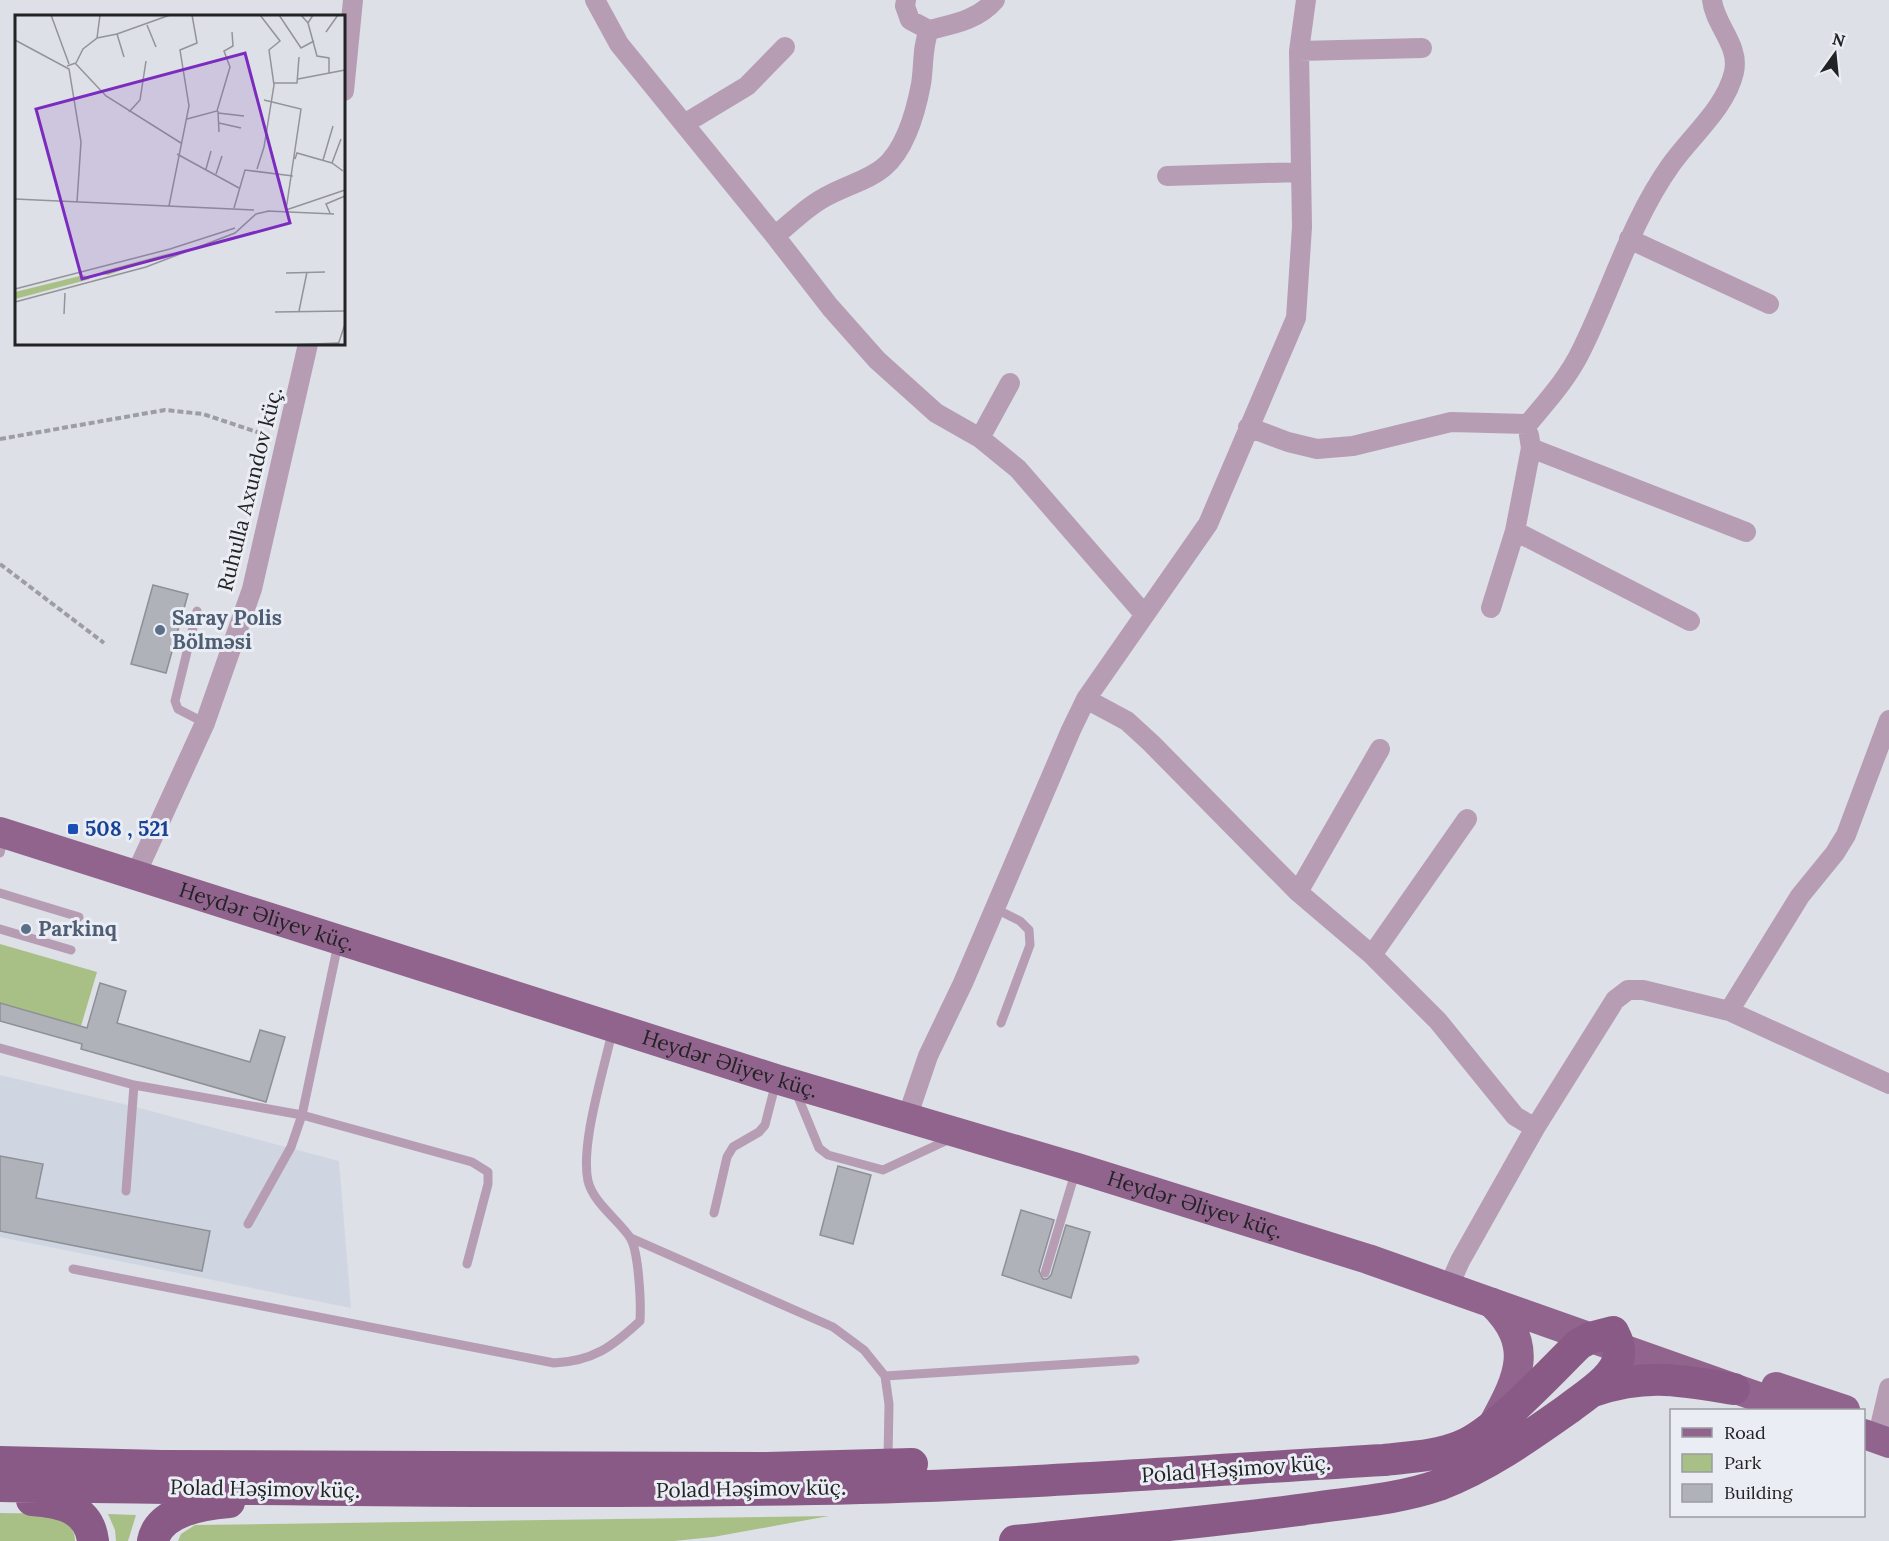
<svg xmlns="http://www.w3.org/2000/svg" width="1889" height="1541" viewBox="0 0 1889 1541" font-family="Lora,serif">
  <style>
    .built { fill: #cfd6e2 }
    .green { fill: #a8c085 }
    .building { fill: #afb2b8; stroke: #8d9096; stroke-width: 1.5 }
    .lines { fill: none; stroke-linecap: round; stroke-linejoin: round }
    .path { stroke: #9c9ea3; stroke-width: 4; stroke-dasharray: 6 3; stroke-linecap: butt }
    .service { stroke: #b69db4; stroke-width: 9 }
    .minor { stroke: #b69db4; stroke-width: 20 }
    .primary { stroke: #91648d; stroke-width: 30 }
    .trunk { stroke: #8a5a86; stroke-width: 32 }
    .service-dot { fill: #5c6f8a; stroke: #eaedf3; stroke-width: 2 }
    .transit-dot { fill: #1a4fb4; stroke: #eaedf3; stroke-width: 2 }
    .labels { text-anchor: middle; stroke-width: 6; stroke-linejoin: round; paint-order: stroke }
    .street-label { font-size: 21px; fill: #222325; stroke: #eaedf3 }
    .service-label { font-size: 21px; font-weight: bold; fill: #4e5e75; stroke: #eaedf3; text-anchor: start }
    .transit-label { font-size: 21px; font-weight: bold; fill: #164399; stroke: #eaedf3; text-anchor: start }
    .inset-road { fill: none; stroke: #929499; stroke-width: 1.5 }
    .view { fill: #7b2cbf; fill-opacity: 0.15; stroke: #7b2cbf; stroke-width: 3 }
    .inset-edge { fill: none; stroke: #222325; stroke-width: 3 }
  </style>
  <rect width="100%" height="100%" fill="#dde0e6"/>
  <!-- built -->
  <path class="built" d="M0,1075L132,1106L339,1161L351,1308L0,1237Z"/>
  <!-- green -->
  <path class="green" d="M0,944L97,972L81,1026L0,1003Z
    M0,1513C23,1514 75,1508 75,1541H0Z
    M108,1514L136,1515L128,1541H116L115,1530Z
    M829,1516L713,1537L674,1541H178L181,1534L195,1525Z"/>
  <!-- building -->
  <path class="building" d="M153,585L188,594L166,673L131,664Z
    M100,983L126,991L117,1023L250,1062L260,1030L285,1037L266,1102L81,1049L82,1044L0,1021V1003L87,1028Z
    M0,1156L43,1164L36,1198L210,1231L202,1271L0,1231Z
    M838,1166L871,1175L853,1244L820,1235Z
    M1021,1210L1054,1220L1039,1271L1043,1279H1047L1051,1275L1066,1225L1090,1232L1071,1298L1002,1275Z"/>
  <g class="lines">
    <!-- path -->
    <path class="path" d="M0,439L165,410L203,414L269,436
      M0,564L104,643"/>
    <!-- service -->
    <path class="service" d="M197,611L175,701L178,709L205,723
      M0,853L4,836
      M0,893L79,917
      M994,908L1020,921L1029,930L1030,945L1001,1023
      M0,929L71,950
      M0,1048L134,1085L302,1115L472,1162L488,1172V1184L467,1264
      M796,1092L819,1148L828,1155L883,1170L952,1138
      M126,1191L134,1085
      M714,1213L727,1157L733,1147L759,1132L765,1125L776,1082
      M248,1224L291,1147L302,1115L338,944
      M631,1238L833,1327L864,1350L885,1376L889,1404L888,1459
      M73,1269L554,1363C593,1361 612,1347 640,1321C641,1304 639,1248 629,1236C617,1219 593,1202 588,1181C580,1144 604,1070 612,1032
      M1045,1273L1076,1170
      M885,1376L1135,1360"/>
    <!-- minor -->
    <path class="minor" d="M595,0L619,44L775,236L830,307L877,360L936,413L980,438L1018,469L1144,614
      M906,0L905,6L910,20L929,30
      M1299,51L1422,48
      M344,91L353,0
      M684,124L747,86L785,47
      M1167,176L1301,172
      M775,236C793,221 810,204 831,194C868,176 889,176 907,133C913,119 918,100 921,84C924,66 922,47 929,30C954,24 978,20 995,0
      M1629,239L1769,304
      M1248,427L1288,442L1317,449L1353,446L1451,422L1528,424C1547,401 1568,378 1581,351C1612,289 1630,223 1670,166C1690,137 1726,108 1734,72C1740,45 1715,26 1712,0
      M980,438L1010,383
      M1531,448L1746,532
      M1515,531L1690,621
      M1491,608L1515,531L1531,448L1529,435
      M1086,699L1127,721L1151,743L1298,892L1372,955L1438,1021L1515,1116L1535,1128
      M135,876L205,723L252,589L308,344
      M1298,892L1380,749
      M1372,955L1467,819
      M1729,1011L1800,896L1835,853L1846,835L1889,720
      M907,1118L928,1056L963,983L1071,730L1086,699L1208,524L1296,318L1302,227L1299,51L1306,0
      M1449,1286L1460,1261L1535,1128L1615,1000L1628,990H1643L1729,1011L1889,1084
      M1881,1422L1889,1388"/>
    <!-- primary -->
    <g class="primary">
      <path id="s1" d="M0,832L776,1079L1077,1168L1368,1259L1795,1410"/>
      <path d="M1492,1303C1535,1345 1519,1377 1494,1423"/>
      <path d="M1776,1387L1845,1410"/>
      <path d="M1864,1434L1889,1443"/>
    </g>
    <!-- trunk -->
    <path class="trunk" d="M1593,1391C1647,1373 1679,1380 1734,1389
      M0,1462L162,1466L767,1468L912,1464
      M0,1486C271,1489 543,1494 814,1489C1005,1486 1194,1471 1384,1460C1410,1457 1437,1456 1461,1446C1495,1433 1551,1371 1579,1344L1590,1338L1613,1332C1616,1338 1620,1346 1619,1354C1618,1377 1584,1396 1568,1409C1527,1438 1486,1467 1439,1485C1399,1499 1355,1502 1313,1508C1214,1522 1114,1530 1015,1541
      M32,1500C61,1502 89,1508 93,1541
      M153,1541C159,1511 203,1504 229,1502"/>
  </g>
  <!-- markers -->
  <g class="service-dot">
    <circle cx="160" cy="630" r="6"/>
    <circle cx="26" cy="929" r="6"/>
  </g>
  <rect class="transit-dot" x="67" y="823" width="12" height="12" rx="3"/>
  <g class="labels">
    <!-- street labels -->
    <g class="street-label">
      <text transform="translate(250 489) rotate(-76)" y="7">Ruhulla Axundov küç.</text>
      <text dy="7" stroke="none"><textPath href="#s1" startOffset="280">Heydər Əliyev küç.</textPath></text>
      <text dy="7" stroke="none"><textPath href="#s1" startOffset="766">Heydər Əliyev küç.</textPath></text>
      <text dy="7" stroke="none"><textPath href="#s1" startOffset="1252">Heydər Əliyev küç.</textPath></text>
      <text transform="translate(1236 1469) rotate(-4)" y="7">Polad Həşimov küç.</text>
      <text transform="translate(265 1489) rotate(1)" y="7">Polad Həşimov küç.</text>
      <text transform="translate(751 1489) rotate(-1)" y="7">Polad Həşimov küç.</text>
    </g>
    <!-- service labels -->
    <g class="service-label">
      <text x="172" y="625">Saray Polis<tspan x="172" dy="24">Bölməsi</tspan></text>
      <text x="38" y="936">Parkinq</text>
    </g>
    <!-- transit labels -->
    <g class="transit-label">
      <text x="85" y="836">508 , 521</text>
    </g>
  </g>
  <!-- overview -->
  <g transform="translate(15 15)">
    <rect width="330" height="330" fill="#dde0e6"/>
    <path d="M158,237L93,260L86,259L88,256ZM69,260L75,264L0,284V277Z" fill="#a8c085"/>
    <path class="inset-road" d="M36,0L54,49M264,0L286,33L299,26M286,0L293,8L298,0M293,8L302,41L314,43V58M132,10L141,32M311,17L323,0M102,19L109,42M82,23L102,19L155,0M0,25L54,54L66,127L62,187M60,48L91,81L166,128M52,51L61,48L68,34L82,23L85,0M283,64L330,55M259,68H282L284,42M249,85L286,94L271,195M203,96L204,117M114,97L125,85L131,46M203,98L229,101M172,104L202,96L215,52L209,36L218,31L217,17M204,108L226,113M162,139L224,173M280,144L282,138L317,148L328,156M308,145L318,111M317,148L326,124M191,154L196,136M242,154L249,132L259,70L254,35L265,26L245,0M201,159L207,141M0,184L239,195M154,191L174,91L165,35L182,28L177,0M219,193L230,155L278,161M271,195L330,175M252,196L319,199M315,198L311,189L330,181M271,258L310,257M0,274L155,234L220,213M0,287L131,252L220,218L241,199L254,196M284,296L292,257M260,297L330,296M49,299L50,278M273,330L323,328M323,330L330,309"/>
    <path class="view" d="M230,38L275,208L67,264L21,94Z"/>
    <rect width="330" height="330" class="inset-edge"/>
  </g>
  <!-- legend -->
  <rect x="1670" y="1409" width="195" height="108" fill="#eaedf3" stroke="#9a9ca1" stroke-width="1.5"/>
  <rect x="1682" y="1428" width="30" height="9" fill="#91648d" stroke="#9a9ca1" stroke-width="1.5"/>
  <text x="1724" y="1439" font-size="18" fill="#222325">Road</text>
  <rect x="1682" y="1454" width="30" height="18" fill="#a8c085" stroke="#9a9ca1" stroke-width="1.5"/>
  <text x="1724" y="1469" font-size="18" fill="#222325">Park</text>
  <rect x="1682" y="1484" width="30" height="18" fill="#afb2b8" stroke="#9a9ca1" stroke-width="1.5"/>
  <text x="1724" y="1499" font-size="18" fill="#222325">Building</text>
  <!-- north arrow -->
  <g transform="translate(1835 54) rotate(15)" stroke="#eaedf3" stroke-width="4.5" paint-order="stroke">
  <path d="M0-4.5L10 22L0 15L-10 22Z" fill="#222325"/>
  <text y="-9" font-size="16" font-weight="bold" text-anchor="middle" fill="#222325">N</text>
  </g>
</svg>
